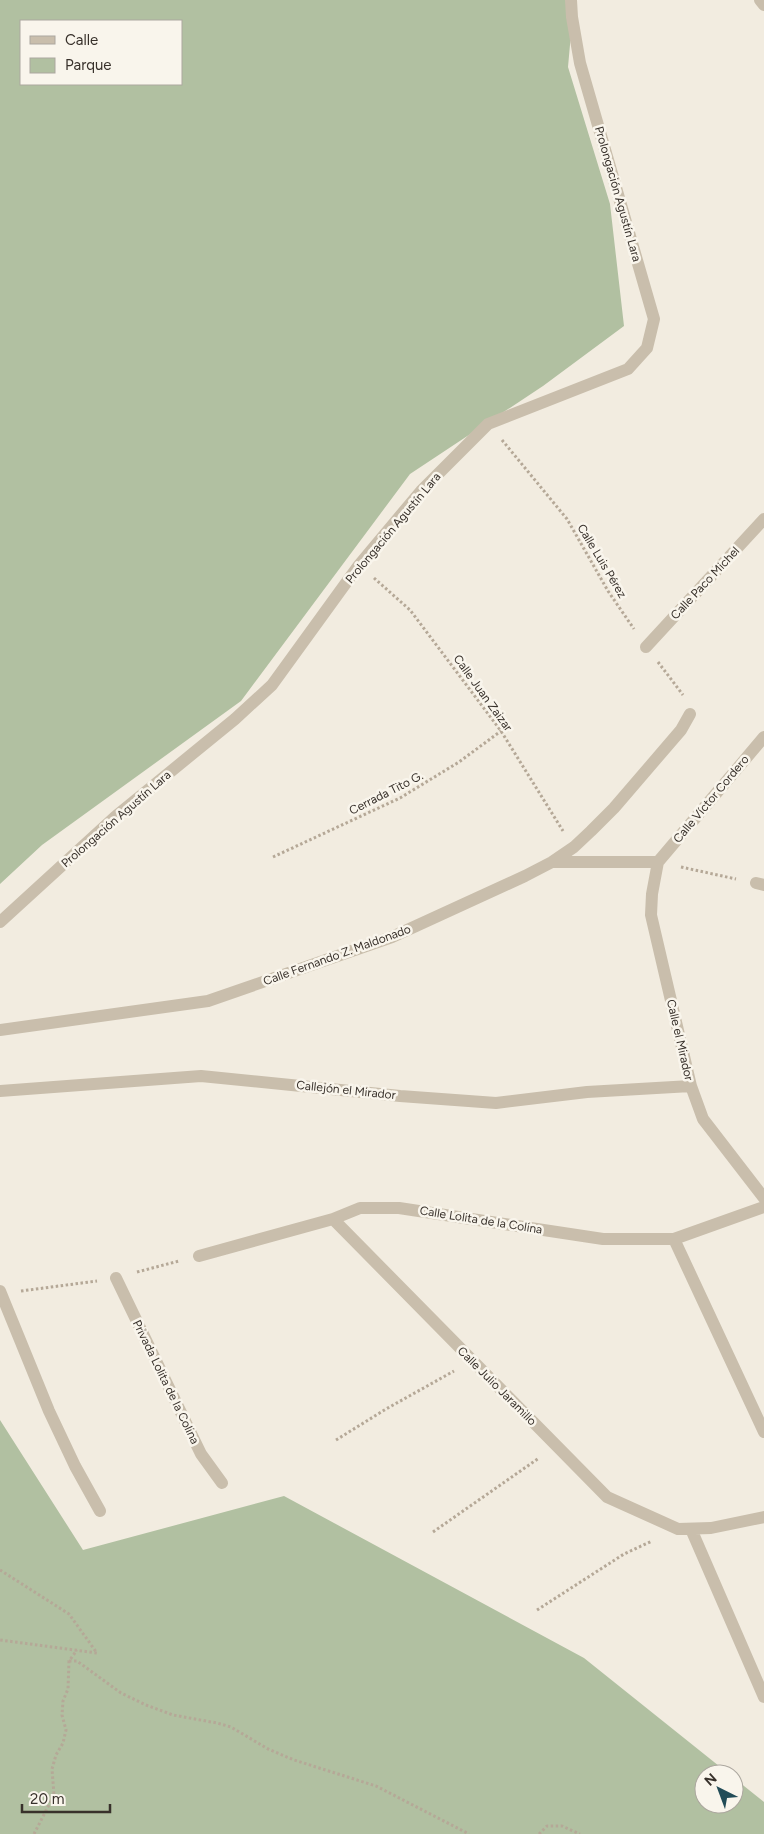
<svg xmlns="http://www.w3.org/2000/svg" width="764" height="1834" viewBox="0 0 764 1834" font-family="Figtree,sans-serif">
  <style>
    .green { fill: #b1c0a1; fill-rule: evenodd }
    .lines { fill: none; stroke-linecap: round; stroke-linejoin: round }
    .path { stroke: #b5a897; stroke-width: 3; stroke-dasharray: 2.5 2.5; stroke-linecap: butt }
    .minor { stroke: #c9beac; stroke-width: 12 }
    .labels { text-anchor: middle; stroke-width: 5; stroke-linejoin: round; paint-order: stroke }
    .street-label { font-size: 12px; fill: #38312b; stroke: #f9f5ec }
  </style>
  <rect width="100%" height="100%" fill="#f2ece0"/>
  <!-- green -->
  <path class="green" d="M0,0H574L568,67L610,204L624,326L543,386L410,474L241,701L42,845L0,884ZM21,21H181V84H21Z
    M0,1420L83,1550L284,1496L584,1658L729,1774H704V1804H734V1778L764,1802V1834H0Z"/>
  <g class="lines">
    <!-- path -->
    <path class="path" d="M502,440L567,519L608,591L634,629
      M374,578L410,610L501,731L563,831
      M658,662L683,695
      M273,857L400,798L459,762L501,731
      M681,867L736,879
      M137,1272L179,1261
      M21,1291L97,1281
      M336,1440L386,1409L454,1371
      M433,1532L539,1458
      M0,1570L69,1614L97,1653L0,1640
      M537,1610L624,1554L652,1541
      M69,1661H77L121,1693L146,1705L173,1715L217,1723L231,1727L268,1749L294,1760L376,1786L469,1834
      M34,1834L54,1795L52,1769L56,1755L63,1743L66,1730L62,1715L63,1701L68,1689L69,1661L77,1650
      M539,1834L547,1826H562L580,1834"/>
    <!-- minor -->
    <path class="minor" d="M760,0L764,5
      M646,647L764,519
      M764,737L658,862L652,894L651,915L691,1086L703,1119L764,1198
      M552,862H658
      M756,883L764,885
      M0,922L115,817L235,719L272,685L359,565L421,491L488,424L628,369L647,348L654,319L580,63L572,17L571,0
      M0,1030L208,1001L392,937L525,876L552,862L574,847L591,831L614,808L681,730L690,714
      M0,1091L201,1076L400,1096L496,1103L587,1092L691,1086
      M333,1219L607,1497L678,1529L711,1528L764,1517
      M674,1239L764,1432
      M199,1256L333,1219L360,1208H399L603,1239H674L764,1207
      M116,1278L201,1454L222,1483
      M0,1291L49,1411L75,1466L100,1511
      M691,1529L764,1697"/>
  </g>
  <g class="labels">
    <!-- street labels -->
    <g class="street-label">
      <text transform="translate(618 194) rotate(74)" y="4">Prolongación Agustín Lara</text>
      <text transform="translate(393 528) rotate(-50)" y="4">Prolongación Agustín Lara</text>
      <text transform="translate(602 561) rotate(59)" y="4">Calle Luis Pérez</text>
      <text transform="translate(705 583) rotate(-47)" y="4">Calle Paco Michel</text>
      <text transform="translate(483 693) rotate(54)" y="4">Calle Juan Zaizar</text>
      <text transform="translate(386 793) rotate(-27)" y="4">Cerrada Tito G.</text>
      <text transform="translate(711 799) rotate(-50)" y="4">Calle Víctor Cordero</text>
      <text transform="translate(116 819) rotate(-41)" y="4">Prolongación Agustín Lara</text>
      <text transform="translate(337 955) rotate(-20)" y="4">Calle Fernando Z. Maldonado</text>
      <text transform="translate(680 1040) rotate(77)" y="4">Calle el Mirador</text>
      <text transform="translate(346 1090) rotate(6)" y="4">Callejón el Mirador</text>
      <text transform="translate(481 1220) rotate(9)" y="4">Calle Lolita de la Colina</text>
      <text transform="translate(166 1382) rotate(64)" y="4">Privada Lolita de la Colina</text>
      <text transform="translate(497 1386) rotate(45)" y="4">Calle Julio Jaramillo</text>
    </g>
  </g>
  <!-- legend -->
  <rect x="20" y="20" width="162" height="65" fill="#f9f5ec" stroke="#aca79f"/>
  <rect x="30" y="36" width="25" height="8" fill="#c9beac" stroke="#aca79f"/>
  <text x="65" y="45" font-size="15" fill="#38312b">Calle</text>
  <rect x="30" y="58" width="25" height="15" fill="#b1c0a1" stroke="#aca79f"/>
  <text x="65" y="70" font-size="15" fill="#38312b">Parque</text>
  <!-- north arrow -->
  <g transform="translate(719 1789) rotate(318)"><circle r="24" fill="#f9f5ec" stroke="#aca79f"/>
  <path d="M0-4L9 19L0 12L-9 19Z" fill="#224c57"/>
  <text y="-8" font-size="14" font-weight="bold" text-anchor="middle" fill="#38312b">N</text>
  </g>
  <!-- scale -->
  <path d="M22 1804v8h88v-8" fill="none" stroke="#38312b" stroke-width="2.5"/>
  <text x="30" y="1804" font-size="15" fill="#38312b" stroke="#f9f5ec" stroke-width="4" paint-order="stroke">20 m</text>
</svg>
